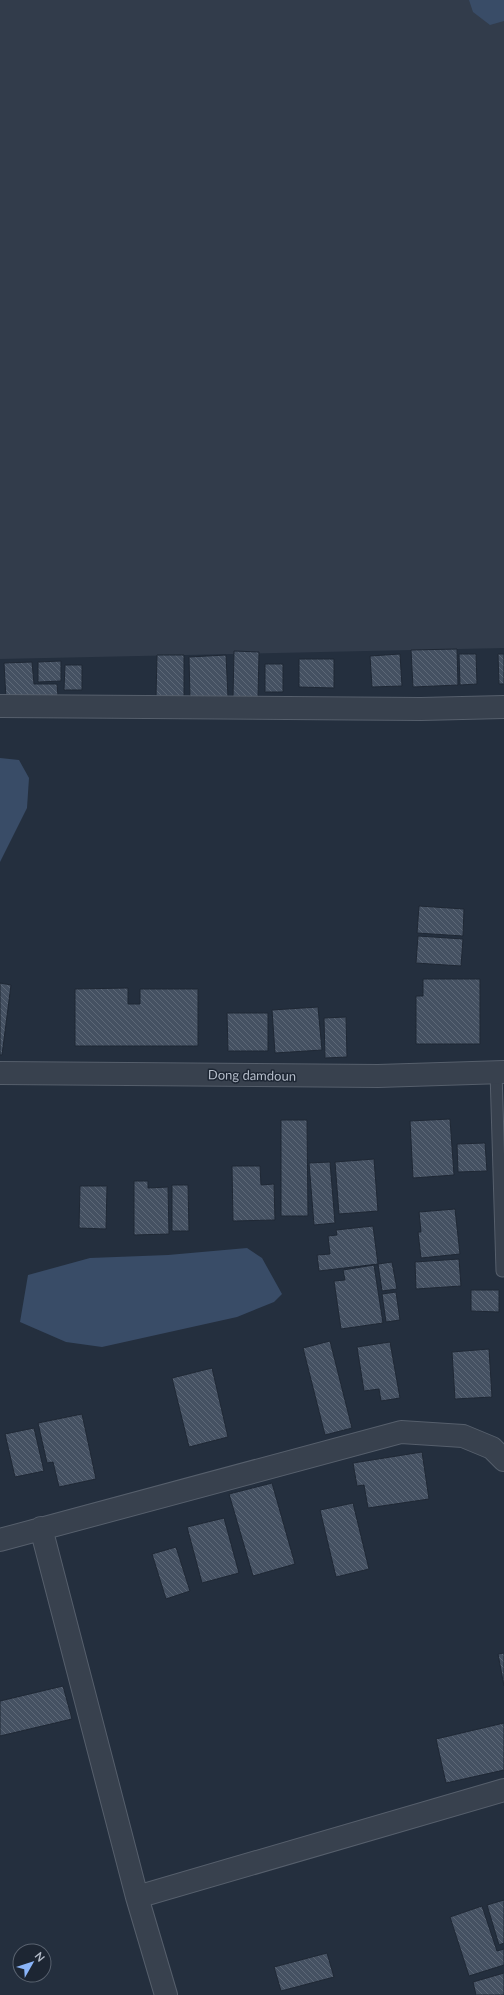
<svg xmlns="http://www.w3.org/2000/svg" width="504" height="1995" viewBox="0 0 504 1995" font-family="Lato,sans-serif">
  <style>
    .airport { fill: #323c4b }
    .water { fill: #394c67 }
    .building { fill: url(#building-back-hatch); stroke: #1f2835 }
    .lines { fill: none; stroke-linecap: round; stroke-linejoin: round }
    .service-casing { stroke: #565f6c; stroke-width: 13 }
    .minor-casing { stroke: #565f6c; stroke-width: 24 }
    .service { stroke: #38414e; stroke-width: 11 }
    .minor { stroke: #38414e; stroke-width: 22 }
    .labels { text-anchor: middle; stroke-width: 3; stroke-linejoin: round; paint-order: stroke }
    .street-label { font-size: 13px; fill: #b4bcc9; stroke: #1d2633 }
  </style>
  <defs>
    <pattern id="building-back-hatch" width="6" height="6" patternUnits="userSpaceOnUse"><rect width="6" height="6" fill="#455162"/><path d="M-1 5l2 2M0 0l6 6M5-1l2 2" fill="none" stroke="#5d6877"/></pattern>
  </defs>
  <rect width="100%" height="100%" fill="#242f3e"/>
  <!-- airport -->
  <path class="airport" d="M0,0H504V648L0,659Z"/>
  <!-- water -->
  <path class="water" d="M469,0H504V21L490,25L473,12Z
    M0,758L19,760L29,778L27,808L0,862Z
    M247,1248L262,1258L282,1294L274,1302L237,1317L102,1347L66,1342L20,1322L28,1275L90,1258L168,1255Z"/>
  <!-- building -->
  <path class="building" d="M457,649L458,685L413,687L411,650Z
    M234,651L259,652L258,698H233Z
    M400,654L402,686L372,687L370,656Z
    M459,654H476L477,684L460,685Z
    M498,654H504V684H499Z
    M157,655H184V697H156Z
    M226,655L228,697L190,698L189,657Z
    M299,659H334V688L299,687Z
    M61,661V681L38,682V662Z
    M32,662L34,684H57L58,696L6,699L4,663Z
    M265,664H283V692H265Z
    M65,665H82V690H64Z
    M419,906L464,909L463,936L417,933Z
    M418,936L463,939L461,966L416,963Z
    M423,979H480V1044H416V996H423Z
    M0,983L11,985L2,1055H0Z
    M128,988V1004H140V989H198V1046H75V989Z
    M318,1007L322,1050L275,1053L272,1010Z
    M227,1013H268V1051H228Z
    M346,1017L347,1057L325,1058L324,1018Z
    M450,1119L454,1175L413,1178L410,1121Z
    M281,1120H307L308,1216H281Z
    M485,1143L487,1171L458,1172L457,1144Z
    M374,1159L378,1211L339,1214L335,1162Z
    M330,1162L335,1223L314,1225L309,1163Z
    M232,1166H260L261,1185L274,1184L275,1220L233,1221Z
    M134,1181H148V1188L168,1187L169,1234L134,1235Z
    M172,1185H188L189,1231H172Z
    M80,1186H107L106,1229L79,1228Z
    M455,1209L460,1254L421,1258L418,1232H421L419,1212Z
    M373,1226L378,1264L319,1271L317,1255L330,1254L328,1236L337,1235L336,1230Z
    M459,1259L461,1286L416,1289L415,1262Z
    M392,1262L397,1289L382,1291L378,1264Z
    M374,1265L383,1323L341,1329L334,1281L345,1280L343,1270Z
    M471,1290H499V1312L471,1311Z
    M396,1292L400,1320L386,1322L382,1294Z
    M330,1341L352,1428L325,1435L303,1348Z
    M390,1342L400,1398L381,1401L379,1389L364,1391L357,1347Z
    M489,1349L492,1397L455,1399L452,1352Z
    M212,1368L228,1437L189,1447L172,1378Z
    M82,1414L96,1479L59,1487L53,1462L47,1463L38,1423Z
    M34,1428L44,1471L15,1477L5,1434Z
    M422,1452L429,1499L368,1508L364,1485L357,1486L353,1463Z
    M272,1483L295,1564L253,1576L229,1494Z
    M353,1503L369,1569L336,1577L320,1510Z
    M224,1518L239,1573L202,1583L187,1527Z
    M176,1547L190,1591L166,1599L152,1554Z
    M504,1653V1686L498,1654Z
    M63,1686L72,1719L0,1736V1701Z
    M504,1723V1770L446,1783L436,1739Z
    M504,1900V1943L499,1945L487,1905Z
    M482,1906L497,1951L504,1949V1965L469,1976L450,1917Z
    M327,1953L334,1977L281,1991L274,1967Z
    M504,1973V1995H476L473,1982Z"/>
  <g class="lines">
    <!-- service casing -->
    <g class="service-casing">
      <path id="service" d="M496,1072L502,1271"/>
    </g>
    <!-- minor casing -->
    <g class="minor-casing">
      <path id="minor" d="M0,706L421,709L504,707
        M0,1073L378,1076L504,1072
        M41,1528L137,1897L166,1995
        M0,1540L401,1432L463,1436L492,1448L504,1460
        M137,1897L504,1790"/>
    </g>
    <!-- service -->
    <use href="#service" class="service"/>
    <!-- minor -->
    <use href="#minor" class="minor"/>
  </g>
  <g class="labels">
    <!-- street labels -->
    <g class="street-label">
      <text transform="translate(252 1075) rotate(1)" y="5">Dong damdoun</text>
    </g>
  </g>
  <!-- north arrow -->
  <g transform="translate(32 1963) rotate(51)"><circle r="19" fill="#1d2633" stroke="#59626f"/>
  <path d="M0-3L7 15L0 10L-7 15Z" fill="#8ab4f8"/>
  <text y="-6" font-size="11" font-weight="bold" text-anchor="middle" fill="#b4bcc9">N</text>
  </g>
</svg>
